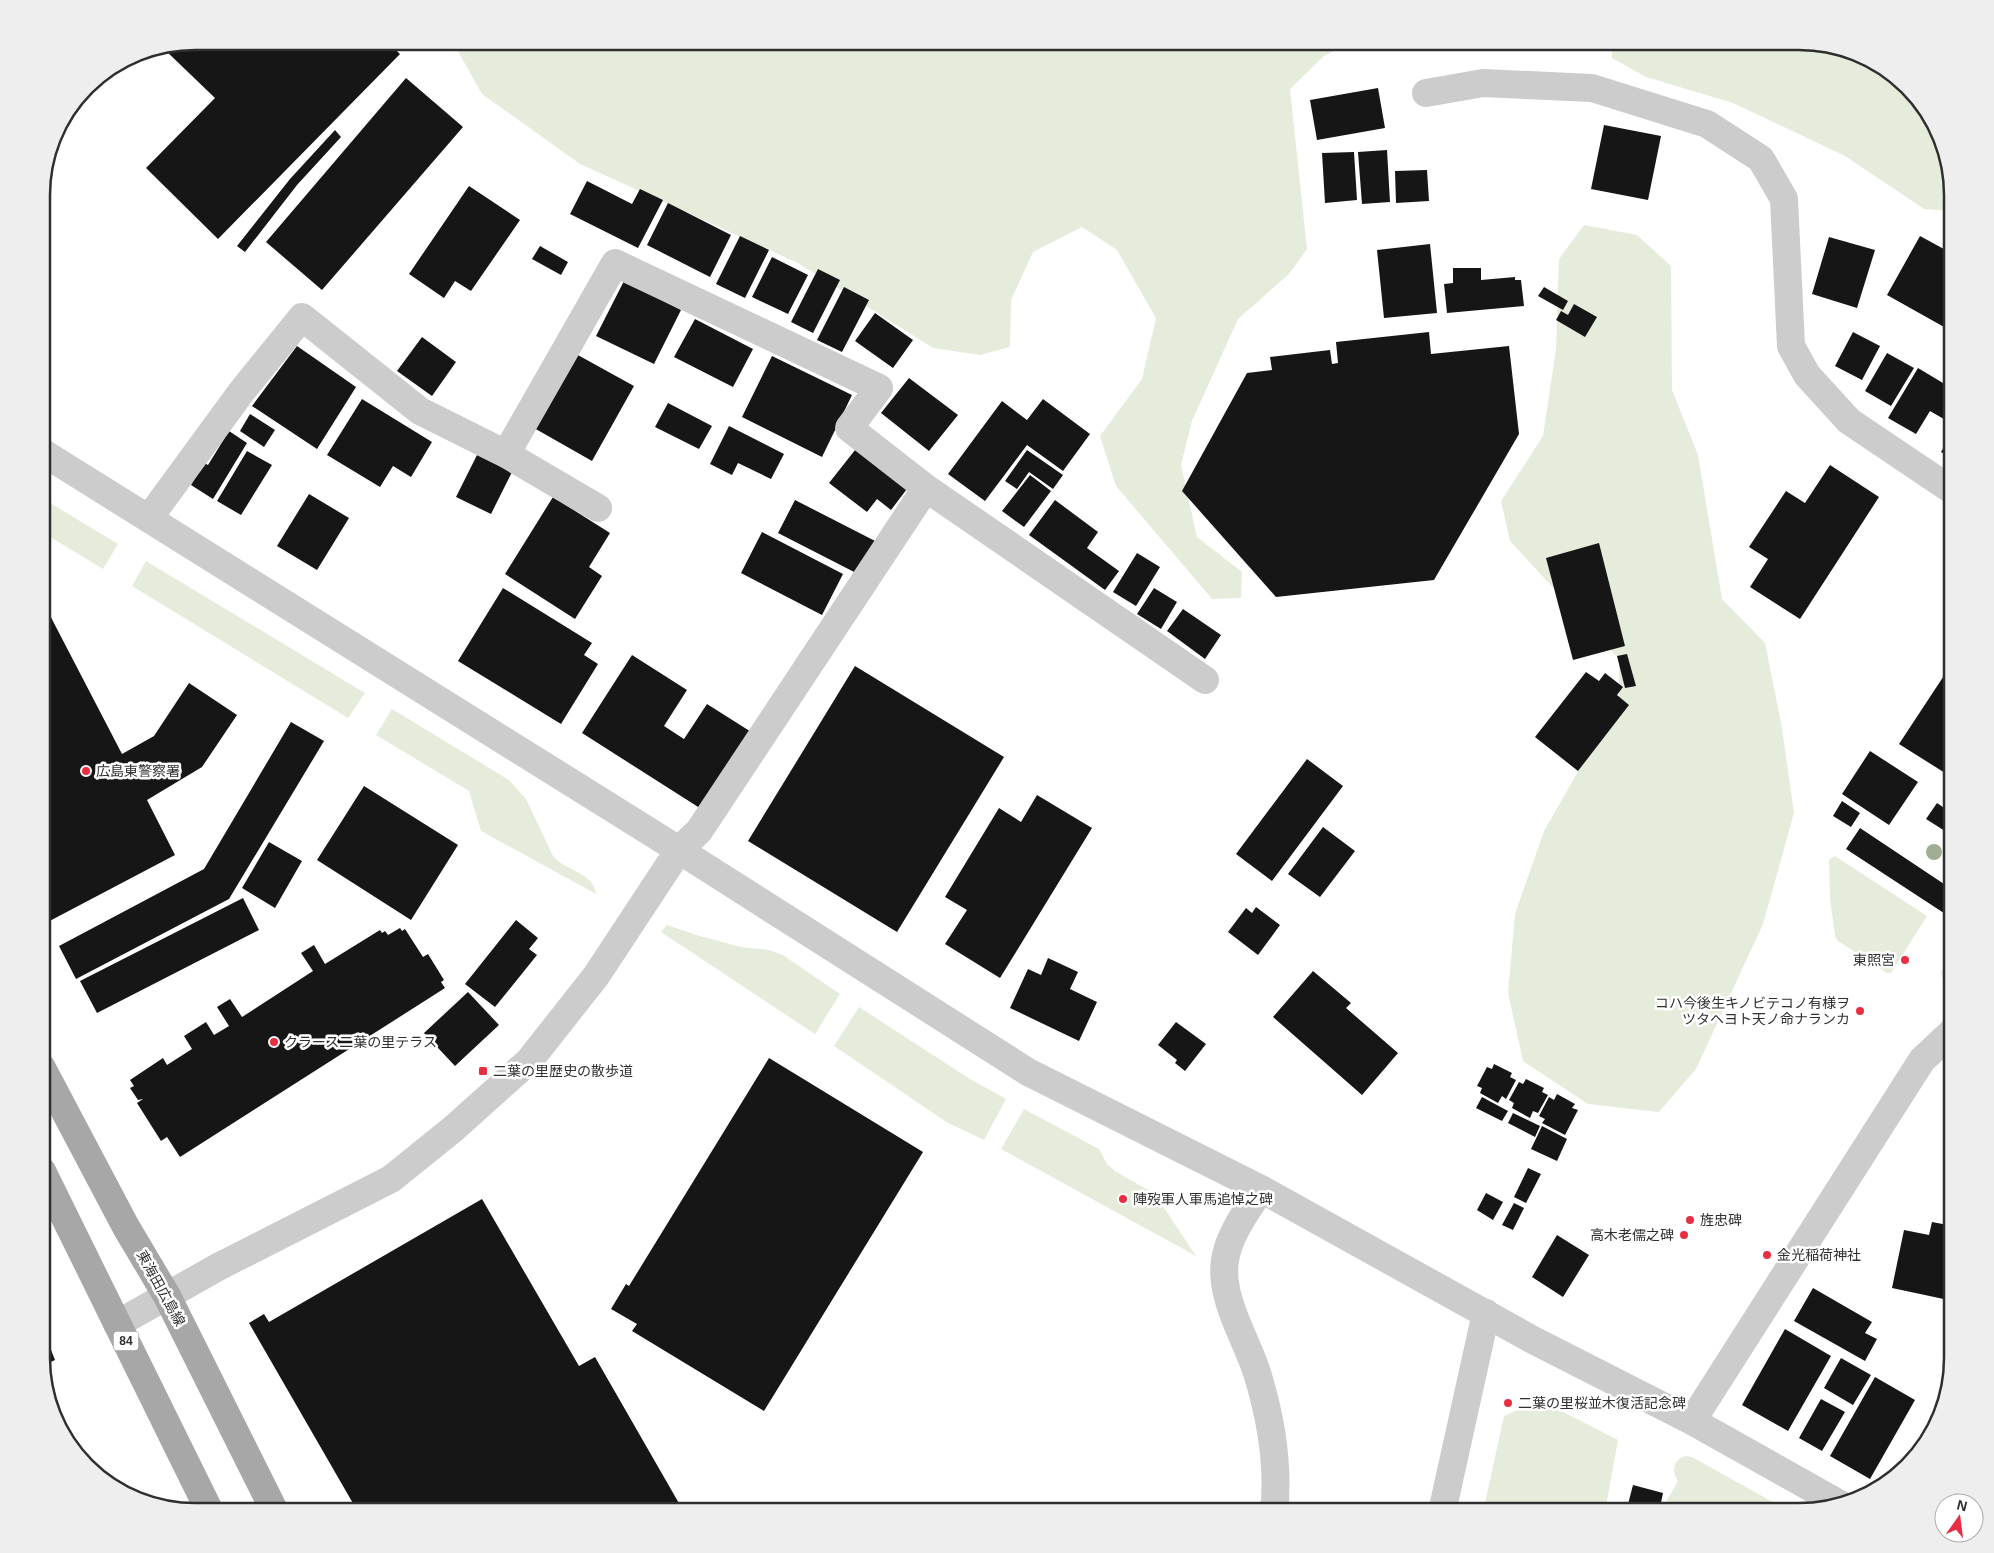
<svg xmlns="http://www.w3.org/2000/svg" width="1994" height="1553" viewBox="0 0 1994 1553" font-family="Helvetica,'Noto Sans JP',sans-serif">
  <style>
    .green { fill: #e6ecdc }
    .building { fill: #161616 }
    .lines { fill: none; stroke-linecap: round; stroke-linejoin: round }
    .minor { stroke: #ccc; stroke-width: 28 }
    .major { stroke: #a7a7a7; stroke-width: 28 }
    .tree { fill: #a1ae93 }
    .poi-dot { fill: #e92d42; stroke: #fff; stroke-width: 2 }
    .labels { text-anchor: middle; stroke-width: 5; stroke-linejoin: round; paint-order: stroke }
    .shield { fill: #fff; stroke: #6d6d6d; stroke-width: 1 }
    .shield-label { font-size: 12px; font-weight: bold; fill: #2f2f2f }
    .poi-label { font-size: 14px; fill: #2f2f2f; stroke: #fff; text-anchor: start }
    .street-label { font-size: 14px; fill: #2f2f2f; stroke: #fff }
    .rim { fill: none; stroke: #2f2f2f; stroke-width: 2.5 }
  </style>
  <rect width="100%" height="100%" fill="#fff"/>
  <!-- green -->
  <path class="green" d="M452,41H1354L1324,56L1290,89L1307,249L1289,274L1238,319L1192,421L1181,465L1197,537L1242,572L1241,598L1212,599L1116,486L1100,436L1142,379L1156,318L1117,250L1082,227L1033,252L1011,300L1010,347L980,355L933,348L798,263L580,164L482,94Z
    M1612,41H1799L1848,50L1900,79L1937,127L1953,195V211L1924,209L1845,156L1733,103L1646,77L1612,58Z
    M1584,225L1637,235L1671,266L1672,390L1698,455L1722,599L1765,643L1782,728L1794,813L1763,924L1696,1069L1659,1112L1588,1104L1523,1061L1508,993L1515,914L1544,831L1619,700V659L1510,541L1501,501L1543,436L1556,349L1559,259Z
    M42,498L118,544L103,569L42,532Z
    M146,561L365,693L348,718L132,586Z
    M392,709L509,780L526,799L553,856C565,871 594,872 596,894L481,831L469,791L376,735Z
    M1835,856L1927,916L1891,973H1887L1838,941L1835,936L1830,899L1829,860Z
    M667,925L700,936L741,947L769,950L783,955L840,994L815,1034L661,932Z
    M1953,954V979L1942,978L1941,972Z
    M859,1007L970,1079L1006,1099L984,1140L948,1123L834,1046Z
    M1024,1109L1099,1149L1107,1164L1115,1171L1155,1194L1196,1256L1001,1149Z
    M1540,1400L1618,1440L1605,1512H1483L1504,1416Z
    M1686,1456L1692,1457L1791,1512H1685L1666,1502L1678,1481C1671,1471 1673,1459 1686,1456Z"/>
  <!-- building -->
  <path class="building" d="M195,41H386L400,54L218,239L146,168L215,98L163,48Z
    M406,78L463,127L322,290L266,242Z
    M1378,88L1385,128L1317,140L1310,100Z
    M1604,125L1661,136L1648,200L1591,189Z
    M335,130L341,137L297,185L245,252L237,246L290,179Z
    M1387,150L1390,202L1362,204L1358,152Z
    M1354,152L1357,200L1325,203L1322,153Z
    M1427,170L1429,201L1396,203L1395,171Z
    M587,181L632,204L640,189L663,200L638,248L570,214Z
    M469,186L520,220L471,291L455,281L444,298L409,274Z
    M668,203L731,235L710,277L647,245Z
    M740,236L769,250L745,298L716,284Z
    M1920,236L1953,254V332L1887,295Z
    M1829,237L1875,250L1857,308L1812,294Z
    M1430,244L1437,313L1384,318L1377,250Z
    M540,246L568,262L561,275L532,259Z
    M772,257L808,275L788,314L752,297Z
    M1453,268H1481V280L1515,277V280H1521L1524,306L1447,313L1444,284L1453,283Z
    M818,269L840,280L813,333L791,322Z
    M624,281L681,310L654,364L596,336Z
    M844,287L869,300L842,352L817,340Z
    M1544,287L1568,301L1563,310L1538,296Z
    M1574,304L1597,317L1585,337L1556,320L1561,311L1568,315Z
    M875,313L913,340L893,368L855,341Z
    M695,319L753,349L733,387L674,357Z
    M1429,332L1431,354L1509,346L1519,434L1434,580L1276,597L1182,491L1247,373L1272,370L1270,357L1330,350L1332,364L1338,363L1336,342Z
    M1853,332L1880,346L1862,380L1835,366Z
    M422,337L456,362L432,396L397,371Z
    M297,346L356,387L317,449L252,406Z
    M1887,353L1914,368L1891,406L1865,391Z
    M576,354L634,386L592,461L534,428Z
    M772,356L852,395L822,457L742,417Z
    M1918,368L1953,389V415L1949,422L1930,411L1916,434L1888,418Z
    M909,378L958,415L929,451L881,413Z
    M362,399L432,442L411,477L393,466L380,487L327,455Z
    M1043,399L1090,434L1063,471L1027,445L985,501L948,474L1002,401L1027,420Z
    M668,403L712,426L699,449L655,427Z
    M250,414L275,430L264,447L240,431Z
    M729,426L784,454L771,479L738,463L732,475L710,464Z
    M229,431L247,443L213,499L191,485L204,463L208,465Z
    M1953,431V459L1941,452Z
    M859,445L910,485L891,510L877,499L867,512L829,483Z
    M1027,450L1063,475L1053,489L1029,472L1017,489L1005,481Z
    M247,451L272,465L241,515L217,501Z
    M477,455L512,472L491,514L456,497Z
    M1830,465L1879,497L1800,619L1750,587L1768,559L1749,547L1786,491L1805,503Z
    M1030,475L1051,491L1024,527L1002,511Z
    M309,494L349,518L317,570L277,546Z
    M553,497L610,533L589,567L602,576L575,619L505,574Z
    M795,500L879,543L862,576L778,533Z
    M1055,500L1098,532L1087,548L1119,571L1105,590L1029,535Z
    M762,532L843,574L822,615L741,573Z
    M1599,543L1625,646L1573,660L1546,558Z
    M1137,553L1160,567L1136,606L1113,592Z
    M1953,555V567L1947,564Z
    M503,588L592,643L584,655L598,664L561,724L458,661Z
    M1154,588L1177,602L1161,629L1137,614Z
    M43,602L122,754L154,736L189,683L237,715L202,767L147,800L175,855L42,925Z
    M1183,609L1221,635L1205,659L1167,631Z
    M1627,654L1636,686L1625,688L1617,656Z
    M632,655L687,690L664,726L684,739L707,704L756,735L706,812L582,733Z
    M1953,662V778L1899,744Z
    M855,666L1004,757L897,932L748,841Z
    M1586,672L1599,681L1605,673L1623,687L1617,695L1629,705L1578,771L1535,737Z
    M291,722L324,741L229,899L76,979L59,946L204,869Z
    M1870,751L1918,782L1889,825L1842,794Z
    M1307,759L1343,786L1272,881L1236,854Z
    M364,786L458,845L411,920L317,860Z
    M1037,795L1092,828L1000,978L945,944L967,910L945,897L999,808L1021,822Z
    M1842,801L1860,813L1851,827L1833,816Z
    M1937,803L1953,814V819L1945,831L1926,819Z
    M1323,827L1355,851L1320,897L1288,874Z
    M1860,828L1953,890V919L1846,849Z
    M269,842L302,861L275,908L242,888Z
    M243,898L259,930L97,1013L80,981Z
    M1256,907L1280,925L1258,955L1228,932L1246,908L1252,913Z
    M516,920L538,938L529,949L537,955L495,1007L465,984Z
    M400,928L402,931L405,929L423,957L428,954L444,980L441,982L445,988L180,1157L167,1137L161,1141L137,1103L143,1099L138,1100L130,1088L134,1086L130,1080L163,1058L167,1065L192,1049L184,1036L206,1022L214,1035L229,1026L217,1007L230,999L242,1017L313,971L301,953L314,945L325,964L380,930L382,933L385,931L388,935Z
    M1048,958L1078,972L1070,989L1097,1002L1079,1041L1010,1008L1028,969L1041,975Z
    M1313,971L1351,1003L1346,1008L1398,1053L1362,1095L1273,1017Z
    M468,992L499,1025L455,1066L424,1033Z
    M1176,1022L1206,1044L1185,1071L1175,1063L1177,1060L1158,1045Z
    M769,1058L923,1152L764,1411L632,1331L637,1324L611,1309L626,1284L629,1286Z
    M1494,1064L1512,1073L1510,1077L1516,1080L1506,1099L1502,1096L1498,1103L1480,1093L1482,1088L1477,1086L1487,1067L1492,1069Z
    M1526,1079L1544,1088L1542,1092L1548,1095L1538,1113L1533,1111L1530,1118L1512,1108L1514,1103L1509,1100L1519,1082L1523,1084Z
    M1557,1094L1575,1104L1572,1108L1578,1110L1565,1135L1542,1123L1545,1119L1539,1116L1549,1097L1554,1100Z
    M1482,1097L1508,1111L1502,1121L1476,1108Z
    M1513,1113L1540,1126L1535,1137L1508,1123Z
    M1542,1126L1567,1139L1557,1161L1531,1149Z
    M1528,1168L1541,1174L1526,1203L1514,1197Z
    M1486,1193L1503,1202L1493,1220L1477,1210Z
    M482,1199L579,1366L595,1357L684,1512H358L249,1323L264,1314L269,1322Z
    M1514,1203L1524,1208L1513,1230L1502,1225Z
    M1932,1222L1953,1226V1301L1892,1288L1904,1230L1929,1235Z
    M1557,1235L1589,1255L1563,1297L1532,1277Z
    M1813,1288L1872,1322L1865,1333L1877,1339L1865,1361L1794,1321Z
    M42,1327L55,1360L42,1366Z
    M1785,1329L1831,1356L1788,1431L1742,1405Z
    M1841,1358L1871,1375L1853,1405L1824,1388Z
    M1875,1377L1915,1400L1870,1479L1830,1456Z
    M1821,1399L1845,1412L1822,1451L1799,1438Z
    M1633,1485L1663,1493L1659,1512H1643L1627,1508Z"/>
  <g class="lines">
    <!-- minor -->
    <path class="minor" d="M1426,93L1483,83L1592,88L1707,124L1761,159L1784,199L1791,346L1807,375L1849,421L1953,491
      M42,452L679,850L1028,1072L1261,1189L1533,1340L1692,1421L1838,1503
      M506,454L615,263L879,388L849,428L926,488L1205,680
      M149,518L242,391L302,317L420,411L506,454L598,508
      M1261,1189C1247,1211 1229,1234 1225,1260C1219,1299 1247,1339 1258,1376C1271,1419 1279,1466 1274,1512
      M117,1324L218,1267L391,1179L453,1129L529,1061L596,976L679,850L699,831L926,488
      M1692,1421L1922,1060L1953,1031
      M1442,1512L1486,1313"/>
    <!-- major -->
    <path class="major" d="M42,1068L126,1227L167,1296L275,1512
      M42,1171L210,1512"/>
  </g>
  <!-- trees -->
  <circle class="tree" cx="1934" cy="852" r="8"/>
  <!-- markers -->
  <g class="poi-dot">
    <circle cx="86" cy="771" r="5"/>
    <circle cx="1905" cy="960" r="5"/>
    <circle cx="1860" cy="1011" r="5"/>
    <circle cx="274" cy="1042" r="5"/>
    <rect x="478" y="1066" width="10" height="10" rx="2.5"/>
    <circle cx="1123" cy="1199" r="5"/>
    <circle cx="1690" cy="1220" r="5"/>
    <circle cx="1684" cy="1235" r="5"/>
    <circle cx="1767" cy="1255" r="5"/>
    <circle cx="1508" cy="1403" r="5"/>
  </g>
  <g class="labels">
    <!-- shield labels -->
    <rect class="shield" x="113.5" y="1331.5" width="25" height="19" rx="4"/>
    <g class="shield-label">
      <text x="126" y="1345">84</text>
    </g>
    <!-- poi labels -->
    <g class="poi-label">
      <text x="96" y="776">広島東警察署</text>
      <text x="1895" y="965" text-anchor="end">東照宮</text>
      <text x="1850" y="1008" text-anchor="end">コハ今後生キノビテコノ有様ヲ<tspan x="1850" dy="16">ツタヘヨト天ノ命ナランカ</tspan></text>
      <text x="284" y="1047">クラース二葉の里テラス</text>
      <text x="493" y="1076">二葉の里歴史の散歩道</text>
      <text x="1133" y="1204">陣歿軍人軍馬追悼之碑</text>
      <text x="1700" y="1225">旌忠碑</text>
      <text x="1674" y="1240" text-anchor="end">高木老儒之碑</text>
      <text x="1777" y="1260">金光稲荷神社</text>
      <text x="1518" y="1408">二葉の里桜並木復活記念碑</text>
    </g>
    <!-- street labels -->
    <g class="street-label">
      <text transform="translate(161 1288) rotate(61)" y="5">東海田広島線</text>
    </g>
  </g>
  <!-- crop -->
  <path d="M0 0H1994V1553H0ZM195 50H1799A145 145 0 0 1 1944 195V1358A145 145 0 0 1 1799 1503H195A145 145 0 0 1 50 1358V195A145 145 0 0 1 195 50Z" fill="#eee" fill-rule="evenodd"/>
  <path class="rim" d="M195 50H1799A145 145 0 0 1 1944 195V1358A145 145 0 0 1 1799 1503H195A145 145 0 0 1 50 1358V195A145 145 0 0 1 195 50Z"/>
  <!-- north arrow -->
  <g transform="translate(1959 1518) rotate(14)"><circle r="24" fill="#ffffff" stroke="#acacac"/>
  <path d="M0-4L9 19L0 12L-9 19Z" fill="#e92d42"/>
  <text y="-8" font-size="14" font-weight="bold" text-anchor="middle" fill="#2f2f2f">N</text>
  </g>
</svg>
